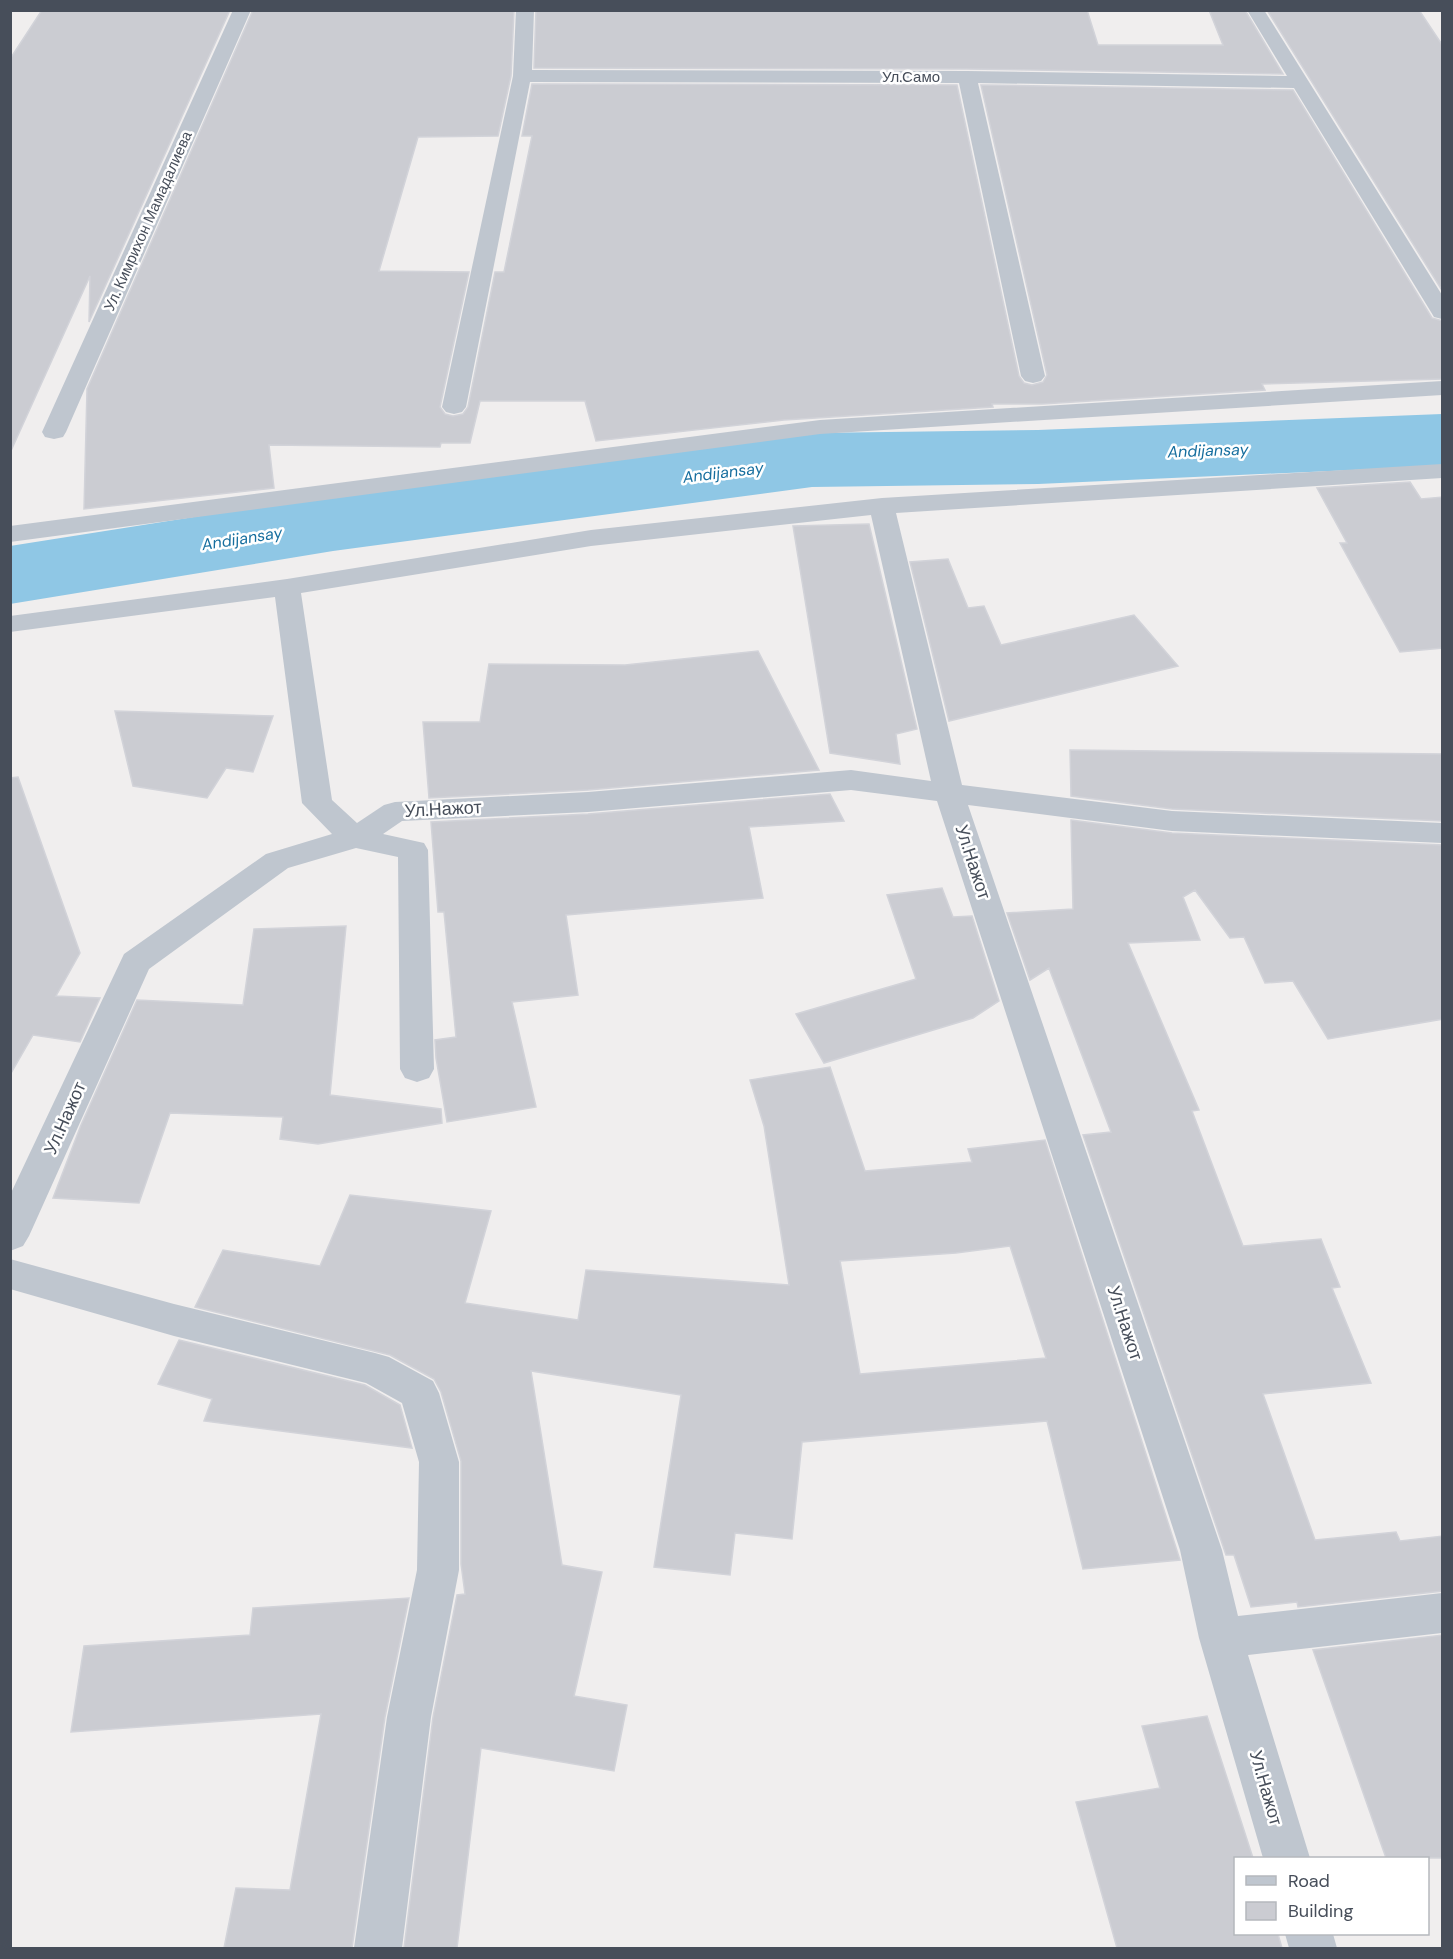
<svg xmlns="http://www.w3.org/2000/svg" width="1453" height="1959" viewBox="0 0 1453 1959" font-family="'DM Sans',sans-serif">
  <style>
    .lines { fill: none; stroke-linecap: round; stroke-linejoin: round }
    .river { fill: #8fc7e5; fill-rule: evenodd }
    .building { fill: #cbccd2; stroke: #d2d3d9; stroke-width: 1.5; fill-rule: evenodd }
    .minor { fill: #bfc6cf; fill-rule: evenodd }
    .labels { text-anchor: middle; stroke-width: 5; stroke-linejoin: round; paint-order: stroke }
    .far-street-label { font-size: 15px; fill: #474e5a; stroke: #fff }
    .far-water-label { font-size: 16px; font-style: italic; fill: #166e9e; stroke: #fff }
    .street-label { font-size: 18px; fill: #474e5a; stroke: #fff }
  </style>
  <rect width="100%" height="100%" fill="#f0eeee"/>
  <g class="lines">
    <!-- river -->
    <path class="river" d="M1442,414V466L1038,484L812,487L333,551L10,604V546L333,495L812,433L1038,430Z"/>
  </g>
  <!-- building -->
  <path class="building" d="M42,10H230L89,322L90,276L10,453V59Z
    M253,10H514L511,76L498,136L418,137L379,271L469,272L440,407L445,414L453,416L463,414L468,407L495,272H504L532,136H522L532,84L957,85L1019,376L1024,383L1032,385L1043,382L1047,375L981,85L1293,90L1432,318L1443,321V379L1262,384L1265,390L1042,404H992L993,407L784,420L596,441L585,401H480L470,443H441L440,447L269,445L274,488L84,509L87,389Z
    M536,10H1087L1098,45H1223L1209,10H1245L1283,74L967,69L534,68Z
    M1267,10H1419L1443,46V292Z
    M1410,482L1421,499L1443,497V648L1400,652L1340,543H1347L1317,488Z
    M869,524L917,729L896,734L900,764L830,753L793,526Z
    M948,559L968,608L984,606L1001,645L1134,615L1178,666L949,721L910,562Z
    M758,651L819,770L588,790L429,798L423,722H480L489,664L625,665Z
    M115,711L273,716L253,772L226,768L207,798L133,786Z
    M1070,750L1443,754V821L1172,809L1071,796Z
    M18,777L80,953L56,996L100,998L80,1042L33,1035L10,1075V778Z
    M830,794L844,821L749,827L763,898L566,915L578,995L512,1002L536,1107L447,1122L436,1058L435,1040L456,1037L444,912H438L431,822L588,814Z
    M1071,820L1172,833L1443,845V1019L1328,1039L1293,981L1265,983L1244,937L1230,938L1195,890L1183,897L1200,940L1128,943L1199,1110L1192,1111L1243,1246L1321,1239L1340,1287L1332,1288L1371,1383L1263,1394L1315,1540L1396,1532L1400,1541L1443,1536V1591L1298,1607L1297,1602L1251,1607L1234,1555H1226L1083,1135L1111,1132L1049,968L1030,980L1007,913L1073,909Z
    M942,888L953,917L972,916L999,1001L973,1018L824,1063L796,1014L916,979L887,895Z
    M346,926L330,1095L441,1109L442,1123L318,1144L280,1139L283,1117L170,1113L139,1203L53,1198L81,1125L137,1000L243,1005L254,929Z
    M830,1067L865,1171L972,1162L968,1149L1045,1140L1180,1560L1083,1569L1047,1421L802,1442L792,1539L735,1533L730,1575L654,1567L681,1395L531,1371L562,1565L602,1572L574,1696L627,1705L614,1771L481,1748L457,1948H404L433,1717L457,1595L465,1594L461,1564V1461L441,1392L434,1379L390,1355L195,1307L223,1250L320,1266L350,1195L491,1211L465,1303L578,1320L586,1270L789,1285L764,1126L750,1080ZM1010,1246L1046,1358L860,1374L840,1261L956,1253Z
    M179,1340L365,1385L400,1405L412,1448L204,1421L212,1399L158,1384Z
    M409,1598L385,1717L352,1948H224L236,1888L290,1890L321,1714L71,1732L84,1646L250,1635L253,1608Z
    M1443,1635V1858H1386L1313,1650Z
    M1207,1716L1253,1858H1236V1934H1278L1282,1948H1117L1076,1802L1160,1788L1142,1726Z"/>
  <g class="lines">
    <!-- minor -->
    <path class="minor" d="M233,10H251L66,432L63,437L54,439L45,437L42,432Z
      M516,10H534L532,70L967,71L1287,76L1247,10H1264L1442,295V319L1434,317L1431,312L1294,88L978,83L1045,376L1041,381L1033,383L1025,381L1021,376L959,83L530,82L466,407L462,412L454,414L446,412L442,407L513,76Z
      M1442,381V395L820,434L10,542V526L820,420Z
      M1442,464V478L896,513L962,785L1172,811L1442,823V843L1172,831L968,805L1222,1550L1238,1616L1442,1593V1633L1248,1655L1310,1858H1263L1199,1638L1180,1550L937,801L851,790L588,812L402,821L383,834L424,843L428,850L434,1069L429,1078L417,1082L405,1078L400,1069L398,857L356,848L288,868L149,969L29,1236L23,1246L10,1251V1195L124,954L266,854L332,834L302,803L275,597L10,632V616L287,579L591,530L882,498ZM871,515L931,781L851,770L588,792L395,802L384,805L357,823L332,800L301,593L591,546Z
      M10,1259L174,1304L375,1353L389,1357L433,1381L439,1393L459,1462V1570L431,1717L402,1948H354L387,1717L417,1570L419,1462L402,1403L366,1383L174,1336L10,1289Z
      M1285,1934H1333L1337,1948H1289Z"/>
  </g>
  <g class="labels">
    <!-- far-street labels -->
    <g class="far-street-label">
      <text x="911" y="82">Ул.Само</text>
      <text transform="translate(148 221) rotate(-66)" y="5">Ул. Кимрихон Мамадалиева</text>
    </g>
    <!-- far-water labels -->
    <g class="far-water-label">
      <text transform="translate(1208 450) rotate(-2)" y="6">Andijansay</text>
      <text transform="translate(723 472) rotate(-7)" y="6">Andijansay</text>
      <text transform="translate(242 538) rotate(-9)" y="6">Andijansay</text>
    </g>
    <!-- street labels -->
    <g class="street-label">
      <text transform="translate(443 809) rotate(-3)" y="6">Ул.Нажот</text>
      <text transform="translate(973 862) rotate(72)" y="6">Ул.Нажот</text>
      <text transform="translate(65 1118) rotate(-66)" y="6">Ул.Нажот</text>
      <text transform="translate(1125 1323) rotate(72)" y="6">Ул.Нажот</text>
      <text transform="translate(1266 1788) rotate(74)" y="6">Ул.Нажот</text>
    </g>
  </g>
  <!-- border -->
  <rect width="1453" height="1959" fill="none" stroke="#474e5a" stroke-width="24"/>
  <!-- legend -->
  <rect x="1234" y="1857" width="195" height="78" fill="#ffffff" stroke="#b5b8bd" stroke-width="1.5"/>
  <rect x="1246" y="1876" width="30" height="9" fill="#bfc6cf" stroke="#b5b8bd" stroke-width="1.5"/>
  <text x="1288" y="1887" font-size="18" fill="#474e5a">Road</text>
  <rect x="1246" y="1902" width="30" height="18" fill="#cbccd2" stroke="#b5b8bd" stroke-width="1.5"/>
  <text x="1288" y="1917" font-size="18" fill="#474e5a">Building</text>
</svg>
